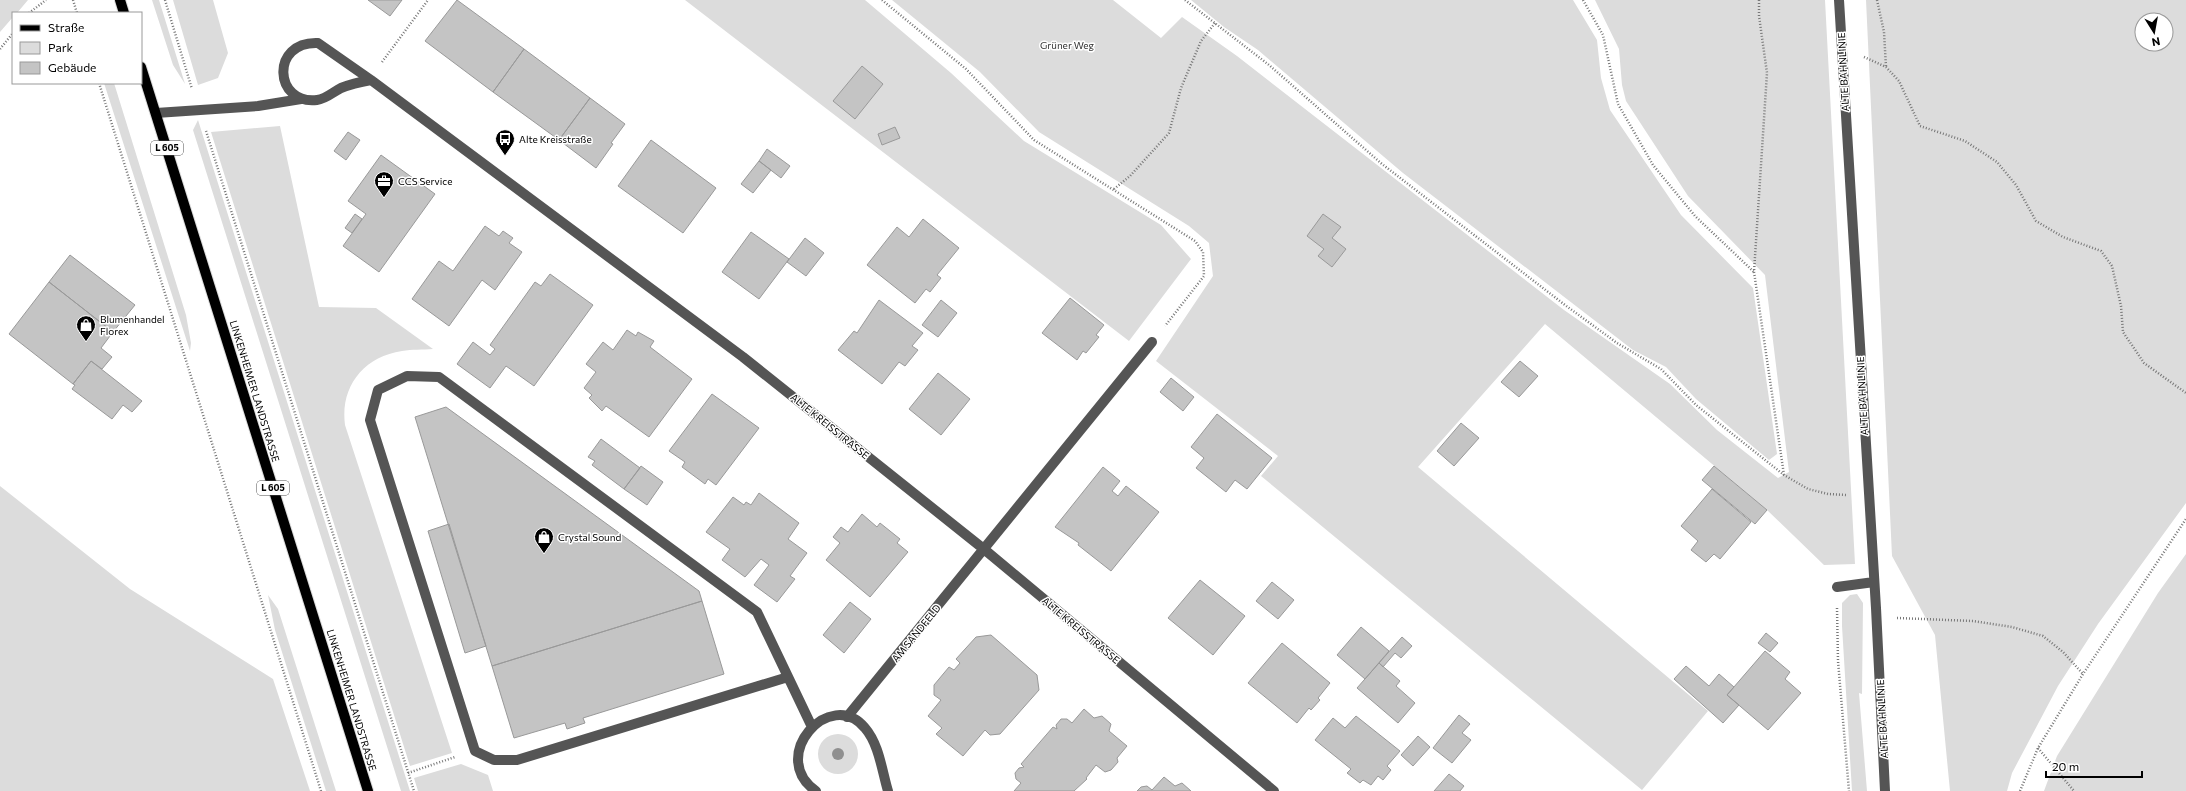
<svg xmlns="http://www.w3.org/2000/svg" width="2186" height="791" viewBox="0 0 2186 791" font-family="Commissioner,sans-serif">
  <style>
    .green { fill: #dcdcdc; fill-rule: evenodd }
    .building { fill: #c4c4c4; stroke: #999 }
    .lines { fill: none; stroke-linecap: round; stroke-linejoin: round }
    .major-casing { stroke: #dbdbdb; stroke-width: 12 }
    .path { stroke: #777; stroke-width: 2.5; stroke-dasharray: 1 2; stroke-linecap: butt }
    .minor { stroke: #555; stroke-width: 10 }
    .major { stroke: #000; stroke-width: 10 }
    .tree { fill: #8f8f8f }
    .labels { text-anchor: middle; stroke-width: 3; stroke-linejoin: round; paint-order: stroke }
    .shield { fill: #fff; stroke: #4c4c4c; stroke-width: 1 }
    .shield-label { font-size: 9px; font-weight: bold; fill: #000 }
    .park-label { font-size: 10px; fill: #333; stroke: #fff }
    .street-label { font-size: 10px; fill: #000; stroke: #fff }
    .poi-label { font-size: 10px; fill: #000; stroke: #fff; text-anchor: start }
  </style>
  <rect width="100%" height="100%" fill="#fff"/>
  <!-- green -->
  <path class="green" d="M0,0H28L17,13H13V17L0,32Z
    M152,0H159L185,84L173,65Z
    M173,0H213L228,53L218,78L198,85Z
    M685,0H865L951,73L1024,141L1161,225L1191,259L1129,341Z
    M892,0H1113L1161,38L1182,17L1237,56L1564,310L1670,384L1717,430L1778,478L1789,472L1765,275L1688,196L1626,101L1622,85L1619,49L1595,0H1825L1855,564L1824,565L1767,510L1545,324L1418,467L1708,711L1642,790L1261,476L1278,456L1156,361L1213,276L1209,243L1189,226L1039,132L980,72Z
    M1191,0H1573L1597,40L1601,78L1610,110L1681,215L1753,288L1777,454L1769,460L1696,399L1666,367L1633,350L1403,173L1258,50L1224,27Z
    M1866,0H2186V503L2098,624L2058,686L2012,773L2007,791H1950L1935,635L1892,556ZM2142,20H2166V44H2142Z
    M104,83H114L186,315L191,343L190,351Z
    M198,120L410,791H401L193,130Z
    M280,126L319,307L376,308L433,349C423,350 412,349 402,351C363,357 340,387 345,425L452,753L410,766L211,132Z
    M0,486L130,589L273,679L310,791H0Z
    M2186,554V791H2044L2057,756L2158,593Z
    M1857,594L1863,603L1862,694L1859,693L1867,791H1852L1842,626V603L1850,595Z
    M268,595L278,609L336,791H326L275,630Z
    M818 754a20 20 0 1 1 40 0a20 20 0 1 1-40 0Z
    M461,764L488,775L493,791H418L414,778Z"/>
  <!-- building -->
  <path class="building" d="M368,0H402L390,16Z
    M457,0L524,49L493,92L425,41Z
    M524,49L590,98L559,140L493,92Z
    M862,66L883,84L855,119L833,101Z
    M590,98L625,124L611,143L613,144L596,168L559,140Z
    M895,127L900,138L882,145L878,134Z
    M348,132L360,140L346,160L334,151Z
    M651,140L716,188L683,233L618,186Z
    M767,149L790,166L781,178L759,161Z
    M381,155L435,194L379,272L343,246L366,214L348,201Z
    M759,161L771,170L753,193L741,184Z
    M355,214L362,219L352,233L345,228Z
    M1323,214L1341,227L1332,238L1346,249L1332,267L1318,256L1324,249L1307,236Z
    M923,219L959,248L937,275L941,278L930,292L926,289L915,303L867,265L897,227L909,237Z
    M485,226L499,236L503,231L513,238L509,243L522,252L495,290L482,280L449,326L412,299L439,261L453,271Z
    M751,232L789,259L759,299L722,272Z
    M805,238L824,253L806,276L787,262Z
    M70,255L135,305L113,332L49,282Z
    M550,274L593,305L534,386L506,366L490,388L457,364L473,342L490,355L495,349L490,345L535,282L541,286Z
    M49,282L113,332L101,348L112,357L102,369L91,361L73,384L9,334Z
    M1070,298L1104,325L1096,335L1099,337L1086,353L1083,351L1077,360L1042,333Z
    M879,300L923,333L912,346L918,350L905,366L899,362L882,384L838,350L854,331L857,333Z
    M941,300L957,313L938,337L922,325Z
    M627,330L636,336L638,332L654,341L650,347L692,379L649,437L606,406L602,411L589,398L592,395L584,388L596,372L586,364L603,342L613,350Z
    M91,361L142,401L132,412L123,405L112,419L72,389L75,385L73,384Z
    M1520,361L1538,376L1519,397L1501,382Z
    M938,373L970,399L941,435L909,409Z
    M1171,378L1194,397L1183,411L1160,392Z
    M712,394L759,428L716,485L708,479L705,484L682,467L685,462L669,451Z
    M446,407L699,591L702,601L492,666L415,417Z
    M1217,414L1272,458L1247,489L1235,480L1226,492L1196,468L1204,458L1191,447Z
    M1461,423L1479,438L1454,466L1437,451Z
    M601,439L640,468L624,489L592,465L595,461L588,457Z
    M641,466L663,482L647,505L624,489Z
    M1714,466L1767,510L1755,524L1702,480Z
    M1103,467L1120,481L1112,491L1118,496L1126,486L1159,512L1111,571L1078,545L1079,543L1055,527Z
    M1712,489L1751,522L1720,559L1714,554L1706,562L1691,550L1698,541L1681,526Z
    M759,493L799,523L788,539L807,553L790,576L795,579L777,602L754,585L769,565L761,559L745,577L722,560L730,549L706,532L733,497L744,505L746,502L751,505Z
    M862,514L877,527L880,523L900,539L897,543L908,552L870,597L826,560L840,543L833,537L841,527L848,532Z
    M449,524L486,646L465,653L428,531Z
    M1200,580L1245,616L1213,655L1168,618Z
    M1272,582L1294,600L1278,619L1256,601Z
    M702,601L724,674L583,718L585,723L567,729L565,723L514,738L492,666Z
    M850,602L871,619L844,653L823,635Z
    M1361,627L1389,651L1365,679L1337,655Z
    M1766,633L1778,643L1770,652L1758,643Z
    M991,635L1037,675L1039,690L1000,734L990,735L985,730L963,756L936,734L942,728L928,716L941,700L934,695V685L949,667L954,670L960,663L956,659L976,637Z
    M1402,637L1412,646L1401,658L1395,653L1383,667L1379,663Z
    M1282,643L1330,683L1318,698L1320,700L1311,710L1309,708L1297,723L1248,683Z
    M1765,651L1790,672L1785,679L1801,693L1768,730L1727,695Z
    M1379,663L1400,681L1396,686L1415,703L1398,723L1357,688Z
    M1686,666L1709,686L1719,674L1734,687L1727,695L1739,705L1723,723L1674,679Z
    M1084,709L1094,718L1102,716L1111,724L1109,731L1127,746L1117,758L1118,762L1111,770L1105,772L1096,765L1086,778L1087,779L1074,791H1014L1021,783L1016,779L1015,773L1019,768L1024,767L1021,764L1053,727L1057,729L1056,725L1061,719H1067L1072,723Z
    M1459,715L1470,724L1462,733L1471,740L1452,763L1433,748Z
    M1356,716L1400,751L1387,766L1391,770L1383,780L1378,776L1371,785L1363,780L1360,783L1347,773L1351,769L1315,740L1333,718L1345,728Z
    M1418,736L1430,747L1413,766L1401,755Z
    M1449,774L1464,786L1460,791H1434Z
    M1164,777L1175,786L1182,783L1191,791H1137L1141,787L1147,786L1152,790Z"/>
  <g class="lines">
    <!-- major casing -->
    <g class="major-casing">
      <path id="major" d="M120,0L124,13
        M141,67L368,791"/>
    </g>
    <!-- path -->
    <path class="path" d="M73,0L77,13
      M165,0L192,89
      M882,0L966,69L1034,140L1195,241L1203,252L1204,276L1165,326
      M1185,0L1269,65L1382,164L1565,305L1617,343L1661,369L1696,405L1784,475L1808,489L1828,494L1847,495
      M1583,0L1603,35L1618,104L1653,165L1695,216L1754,272
      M1759,0V16L1767,73L1754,272L1784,475
      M1877,0L1884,32L1886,67
      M29,13L46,0
      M0,49L13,33
      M1864,57L1886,67L1899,81L1920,126L1965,141L1997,162L2016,185L2036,221L2063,237L2101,251L2112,266L2121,306L2123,332L2144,363L2186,393
      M382,62L428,0
      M99,83L321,791
      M206,131L414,791
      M1114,189L1130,176L1169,133L1181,88L1201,41L1215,23
      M1837,608L1838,661L1849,791
      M1897,618L1973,621L2012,627L2043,636L2063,652L2083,674
      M2038,748L2074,791
      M408,773L455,757
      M2020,791L2038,748L2083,674L2186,519"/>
    <!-- minor -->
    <path class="minor" d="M1839,0L1876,608L1885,791
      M371,80C360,82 351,84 341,88C333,92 326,99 317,100C274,105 270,41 318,43L371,80L743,357L985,550L1274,791
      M156,113L258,106L301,99
      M1837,587L1874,582
      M788,677L517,760H494L475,751L370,420L378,390L407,376L439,377L757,612L812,727
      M847,717L1152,342
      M816,791C767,757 830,686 865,728C879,744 882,771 888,791"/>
    <!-- major -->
    <use href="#major" class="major"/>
  </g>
  <!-- trees -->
  <circle class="tree" cx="838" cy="754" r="6"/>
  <!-- icons -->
  <defs>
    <g id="bus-pin" transform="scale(1)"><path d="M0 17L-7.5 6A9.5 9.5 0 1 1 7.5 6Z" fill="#000" stroke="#fff"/><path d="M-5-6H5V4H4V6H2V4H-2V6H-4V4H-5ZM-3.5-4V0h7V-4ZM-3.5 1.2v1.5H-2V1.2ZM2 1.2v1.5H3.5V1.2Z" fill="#fff"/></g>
    <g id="office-pin" transform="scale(1)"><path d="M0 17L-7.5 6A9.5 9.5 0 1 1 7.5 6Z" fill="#000" stroke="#fff"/><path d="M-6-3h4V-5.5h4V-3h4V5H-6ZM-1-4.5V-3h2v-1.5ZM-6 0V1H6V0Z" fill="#fff"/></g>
    <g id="shop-pin" transform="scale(1)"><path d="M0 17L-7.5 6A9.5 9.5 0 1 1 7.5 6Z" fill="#000" stroke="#fff"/><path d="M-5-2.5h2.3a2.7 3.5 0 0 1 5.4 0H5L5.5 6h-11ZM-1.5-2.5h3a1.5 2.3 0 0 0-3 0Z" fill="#fff"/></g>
  </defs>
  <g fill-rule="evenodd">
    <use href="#bus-pin" x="505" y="139"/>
    <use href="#office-pin" x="384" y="181"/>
    <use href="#shop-pin" x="86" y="325"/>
    <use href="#shop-pin" x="544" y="537"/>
  </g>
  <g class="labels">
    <!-- shield labels -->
    <g class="shield">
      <rect x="151" y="141" width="32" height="14" rx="3"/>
      <rect x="257" y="481" width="32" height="14" rx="3"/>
    </g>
    <g class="shield-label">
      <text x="167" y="151">L 605</text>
      <text x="273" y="491">L 605</text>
    </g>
    <!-- park labels -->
    <g class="park-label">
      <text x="1067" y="49">Grüner Weg</text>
    </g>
    <!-- street labels -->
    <g class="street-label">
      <text transform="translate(1843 72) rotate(-93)" y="4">ALTE BAHNLINIE</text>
      <text transform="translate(255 391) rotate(73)" y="4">LINKENHEIMER LANDSTRASSE</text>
      <text transform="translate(1862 396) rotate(-93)" y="4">ALTE BAHNLINIE</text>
      <text transform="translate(830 426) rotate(39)" y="4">ALTE KREISSTRASSE</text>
      <text transform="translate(1081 630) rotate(40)" y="4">ALTE KREISSTRASSE</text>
      <text transform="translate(916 633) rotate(-51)" y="4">AM SANDFELD</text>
      <text transform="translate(352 700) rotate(73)" y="4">LINKENHEIMER LANDSTRASSE</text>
      <text transform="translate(1882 719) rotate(-93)" y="4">ALTE BAHNLINIE</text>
    </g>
    <!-- poi labels -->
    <g class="poi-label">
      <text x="519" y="143">Alte Kreisstraße</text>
      <text x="398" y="185">CCS Service</text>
      <text x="100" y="323">Blumenhandel<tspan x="100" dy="12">Florex</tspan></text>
      <text x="558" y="541">Crystal Sound</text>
    </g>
  </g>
  <!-- legend -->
  <rect x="12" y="12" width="130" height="72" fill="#ffffff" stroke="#999999"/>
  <rect x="20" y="25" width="20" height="6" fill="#000000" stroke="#999999"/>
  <text x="48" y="32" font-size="12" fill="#000000">Straße</text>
  <rect x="20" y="42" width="20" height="12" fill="#dcdcdc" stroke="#999999"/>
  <text x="48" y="52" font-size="12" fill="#000000">Park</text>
  <rect x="20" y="62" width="20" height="12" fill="#c4c4c4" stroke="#999999"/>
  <text x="48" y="72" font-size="12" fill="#000000">Gebäude</text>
  <!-- north arrow -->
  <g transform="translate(2154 32) rotate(169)"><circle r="19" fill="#ffffff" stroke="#999999"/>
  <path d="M0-3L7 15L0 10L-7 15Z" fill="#000000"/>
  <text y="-6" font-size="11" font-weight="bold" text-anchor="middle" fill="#000000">N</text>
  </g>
  <!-- scale -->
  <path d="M2046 771v6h96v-6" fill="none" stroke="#000000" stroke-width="2"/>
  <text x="2052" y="771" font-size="12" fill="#000000" stroke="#ffffff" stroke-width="3" paint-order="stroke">20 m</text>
</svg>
